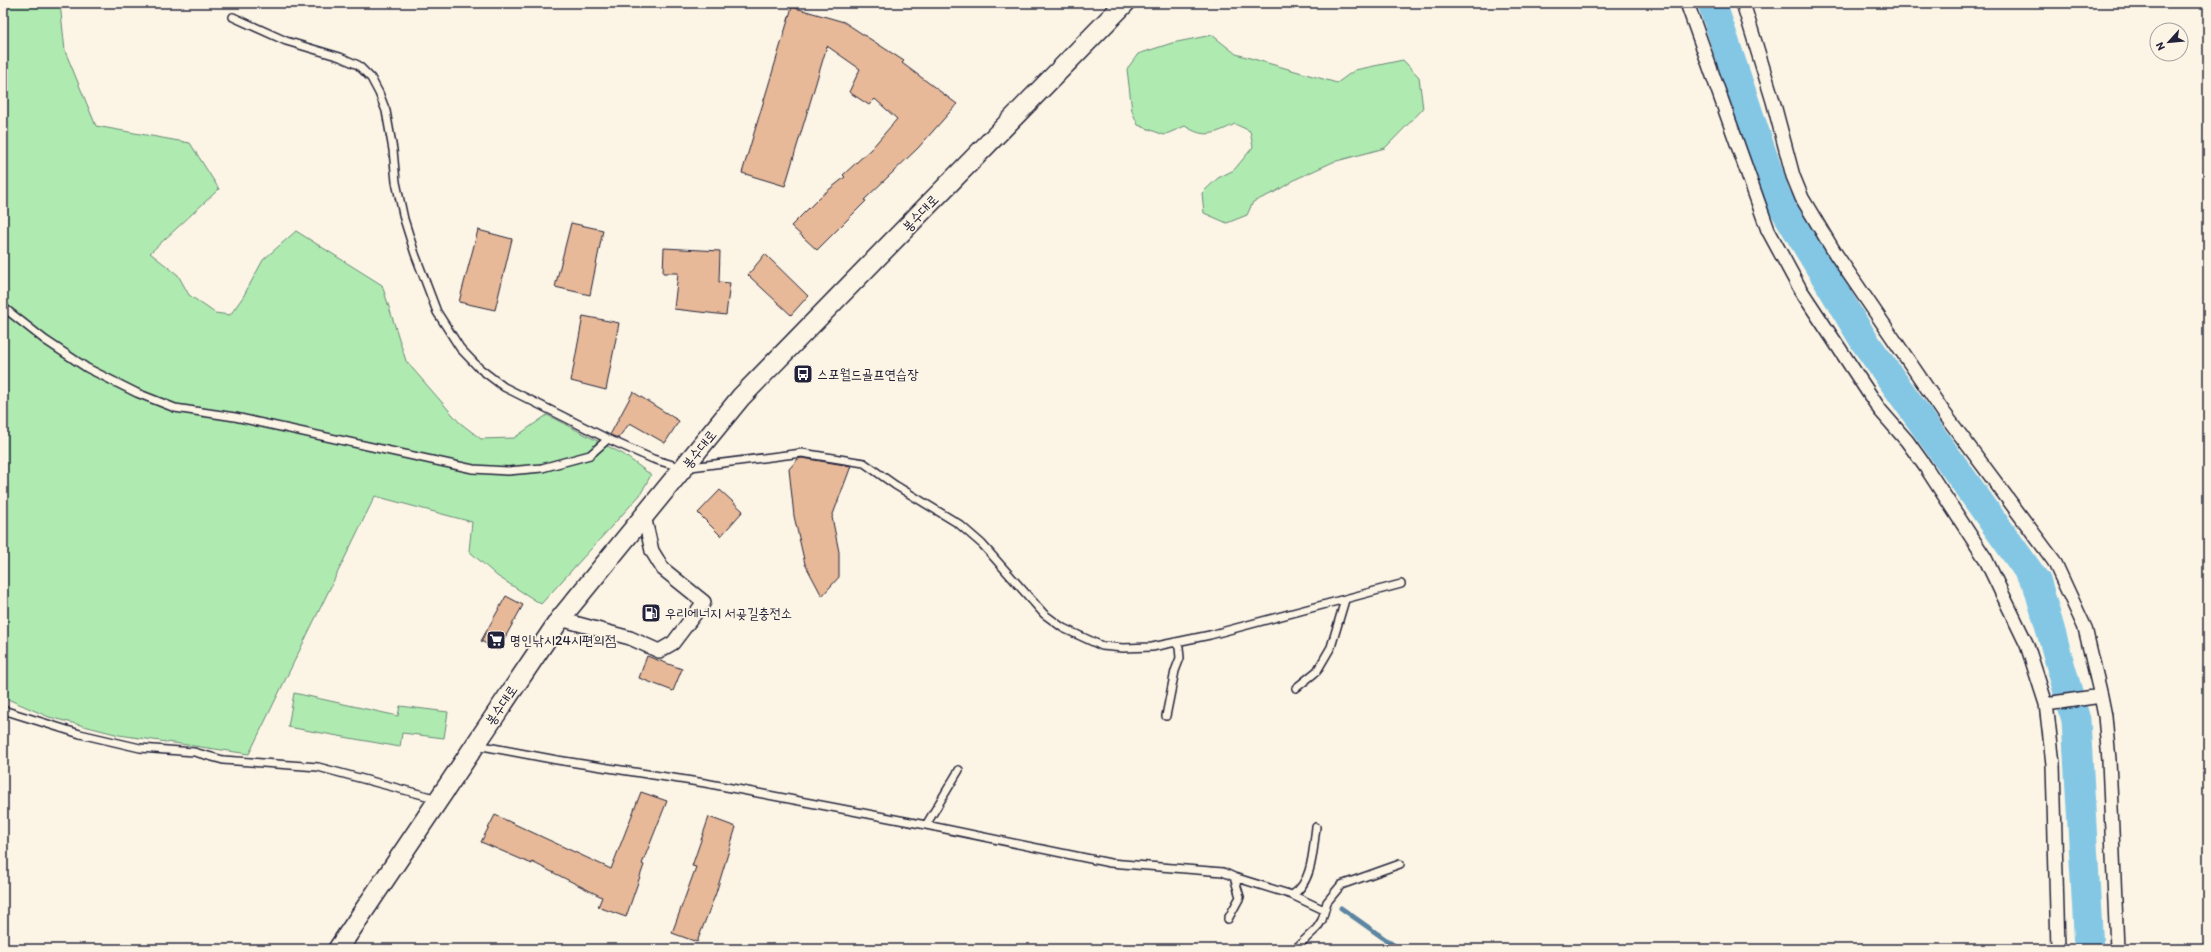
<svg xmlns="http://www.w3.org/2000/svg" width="2211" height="952" viewBox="0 0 2211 952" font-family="Itim,'Poor Story',sans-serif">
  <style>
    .green { fill: #afebb1; stroke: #688676 }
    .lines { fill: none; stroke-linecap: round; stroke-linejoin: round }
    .stream { stroke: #5d85a1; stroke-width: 5 }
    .river { stroke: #84c7e5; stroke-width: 29 }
    .building { fill: #e7b998; stroke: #22223b }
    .service-casing { stroke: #22223b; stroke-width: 10 }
    .minor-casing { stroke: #22223b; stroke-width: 16 }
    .secondary-casing { stroke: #22223b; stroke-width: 22 }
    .service { stroke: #fcf5e5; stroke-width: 7 }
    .minor { stroke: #fcf5e5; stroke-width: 13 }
    .secondary { stroke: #fcf5e5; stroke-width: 19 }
    .labels { text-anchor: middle; stroke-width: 3.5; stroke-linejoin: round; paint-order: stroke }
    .street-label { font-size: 14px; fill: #22223b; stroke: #fcf5e5 }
    .poi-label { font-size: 14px; fill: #22223b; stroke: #fcf5e5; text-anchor: start }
  </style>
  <rect width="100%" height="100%" fill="#fcf5e5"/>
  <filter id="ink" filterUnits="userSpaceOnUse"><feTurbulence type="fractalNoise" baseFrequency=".025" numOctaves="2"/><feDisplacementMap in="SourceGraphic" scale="8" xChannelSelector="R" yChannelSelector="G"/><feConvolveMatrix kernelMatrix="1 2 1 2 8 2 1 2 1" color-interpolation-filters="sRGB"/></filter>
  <g filter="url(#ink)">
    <!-- green -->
    <path class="green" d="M3,3H60L65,51L96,126L190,143L219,189L150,253L178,275L189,295L215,313L230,315L243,297L263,260L296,231L382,285L406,361L459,422L481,439L514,438L547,415L623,454L651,475L640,495L541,604L497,576L469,551L472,522L375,496L249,754L119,735L49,717L3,697Z
      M1212,35L1236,54L1337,83L1355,70L1403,60L1419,77L1423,109L1385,148L1333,162L1296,179L1275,192L1253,202L1247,215L1227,223L1204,213L1202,193L1218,178L1234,170L1253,147L1250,131L1235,124C1214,134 1205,139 1185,126L1164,135L1138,125L1132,111L1127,69L1138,54L1172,43Z
      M294,693L398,716L400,706L448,712L444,738L402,733L400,747L288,727Z"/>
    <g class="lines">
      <!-- stream -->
      <path class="stream" d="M1341,908L1399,949"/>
      <!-- river -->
      <path class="river" d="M1712,3L1776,195L1865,342L2037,583L2076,720L2089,949"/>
    </g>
    <!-- building -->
    <path class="building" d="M792,7L844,22L904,61L902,63L957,104L918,148L864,200L866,201L817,250L791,226L821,196L845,177L843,175L872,148L897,119L875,99L869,105L849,92L860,69L827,46L785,186L742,173Z
      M571,223L603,230L590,295L555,287Z
      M478,230L512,239L495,310L459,302Z
      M664,248L720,251L719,282L730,283L726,315L674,309L678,273H663Z
      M765,254L808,296L791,315L748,275Z
      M583,316L619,323L606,390L571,381Z
      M633,392L679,421L665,443L630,423L618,438L610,435Z
      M802,458L851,466L832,517L839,552V577L822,596L805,564L794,516L789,469L798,459Z
      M720,490L743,511L721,536L698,513Z
      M506,596L523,605L498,650L481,641Z
      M647,656L682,669L673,691L639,678Z
      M641,792L667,801L642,864L644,865L626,917L598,907L602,897L532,862V864L481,842L495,815L611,869Z
      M709,817L736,827L716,893L697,942L672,933L696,867L692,866Z"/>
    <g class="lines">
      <!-- service casing -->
      <g class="service-casing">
        <path id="service" d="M233,17L286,41L340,57L358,65L371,78L379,93L386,111L393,150L396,182L404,219L415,254L437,312L460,348L479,368L504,387L608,439L653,459L683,468L802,453L864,463L895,485L959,524L982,544L1044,614L1063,628L1102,646L1123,648L1152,647L1210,635L1401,584
          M3,307L45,340L87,368L137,393L175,408L235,417L473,469L508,471L542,468L590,455L608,439
          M1296,688L1317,671L1331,647L1345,600
          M3,710L80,734L140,748L194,752L223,760L318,767L438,799
          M1166,716L1175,671L1180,658L1179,647L1175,642
          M477,745L557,760L705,783L926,825L1110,863L1223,872L1234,877L1240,897L1228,919
          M926,825L959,770
          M1234,877L1292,895L1324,910
          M1292,895C1313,883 1313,848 1316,827
          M1295,949L1317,928L1322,920L1327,902L1341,885L1400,864"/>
      </g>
      <!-- minor casing -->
      <g class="minor-casing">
        <path id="minor" d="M1687,3L1768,230L1800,289L1880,410L1907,441L1925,466L1985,558L2027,645L2046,704L2049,729L2053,764L2058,949
          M1743,3L1773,101L1793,176L1802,198L1835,253L1944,413L2054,561L2085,628L2101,696L2046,704
          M560,619L630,638L659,651L673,643L704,602L663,569L652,551L644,516
          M2101,696L2105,716L2109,760L2117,949"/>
      </g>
      <!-- secondary casing -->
      <g class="secondary-casing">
        <path id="secondary" d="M338,949L560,619L741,397L1125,3"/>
      </g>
      <!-- service -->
      <use href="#service" class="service"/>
      <!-- minor -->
      <use href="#minor" class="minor"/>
      <!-- secondary -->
      <use href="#secondary" class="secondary"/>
    </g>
  </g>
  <!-- icons -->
  <defs>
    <g id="bus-square" transform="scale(1)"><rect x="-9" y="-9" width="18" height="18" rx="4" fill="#22223b" stroke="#fcf5e5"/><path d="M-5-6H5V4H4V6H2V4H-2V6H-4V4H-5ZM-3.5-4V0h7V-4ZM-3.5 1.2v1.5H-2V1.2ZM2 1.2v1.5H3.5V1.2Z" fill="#fff"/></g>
    <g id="fuel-square" transform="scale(1)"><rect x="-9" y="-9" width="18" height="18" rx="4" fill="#22223b" stroke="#fcf5e5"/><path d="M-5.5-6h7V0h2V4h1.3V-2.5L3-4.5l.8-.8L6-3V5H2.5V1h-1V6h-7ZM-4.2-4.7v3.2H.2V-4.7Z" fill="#fff"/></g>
    <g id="supermarket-square" transform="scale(1)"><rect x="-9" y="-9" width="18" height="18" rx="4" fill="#22223b" stroke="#fcf5e5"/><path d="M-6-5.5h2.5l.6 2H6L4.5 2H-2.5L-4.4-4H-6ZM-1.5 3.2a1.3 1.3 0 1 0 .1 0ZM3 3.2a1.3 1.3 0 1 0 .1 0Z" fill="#fff"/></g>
  </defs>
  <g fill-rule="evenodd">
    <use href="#bus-square" x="803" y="374"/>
    <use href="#fuel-square" x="651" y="613"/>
    <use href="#supermarket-square" x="496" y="640"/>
  </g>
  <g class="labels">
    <!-- street labels -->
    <g class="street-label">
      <text transform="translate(920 213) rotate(-46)" y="5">봉수대로</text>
      <text transform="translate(699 449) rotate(-51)" y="5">봉수대로</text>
      <text transform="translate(501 705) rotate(-56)" y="5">봉수대로</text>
    </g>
    <!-- poi labels -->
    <g class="poi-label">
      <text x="817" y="379">스포월드골프연습장</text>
      <text x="665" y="618">우리에너지 서곶길충전소</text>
      <text x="510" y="645">명인낚시24시편의점</text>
    </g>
  </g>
  <!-- margin -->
  <rect width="2211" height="952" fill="none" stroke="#fcf5e5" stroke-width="16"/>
  <rect x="8" y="8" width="2195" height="936" fill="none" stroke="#22223b" stroke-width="1.5" filter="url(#ink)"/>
  <!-- north arrow -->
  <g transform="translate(2169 42) rotate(243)"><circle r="19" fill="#fcf5e5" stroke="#a5a1a1"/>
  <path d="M0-3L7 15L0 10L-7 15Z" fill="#22223b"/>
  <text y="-6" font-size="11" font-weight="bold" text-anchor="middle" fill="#22223b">N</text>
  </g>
</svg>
